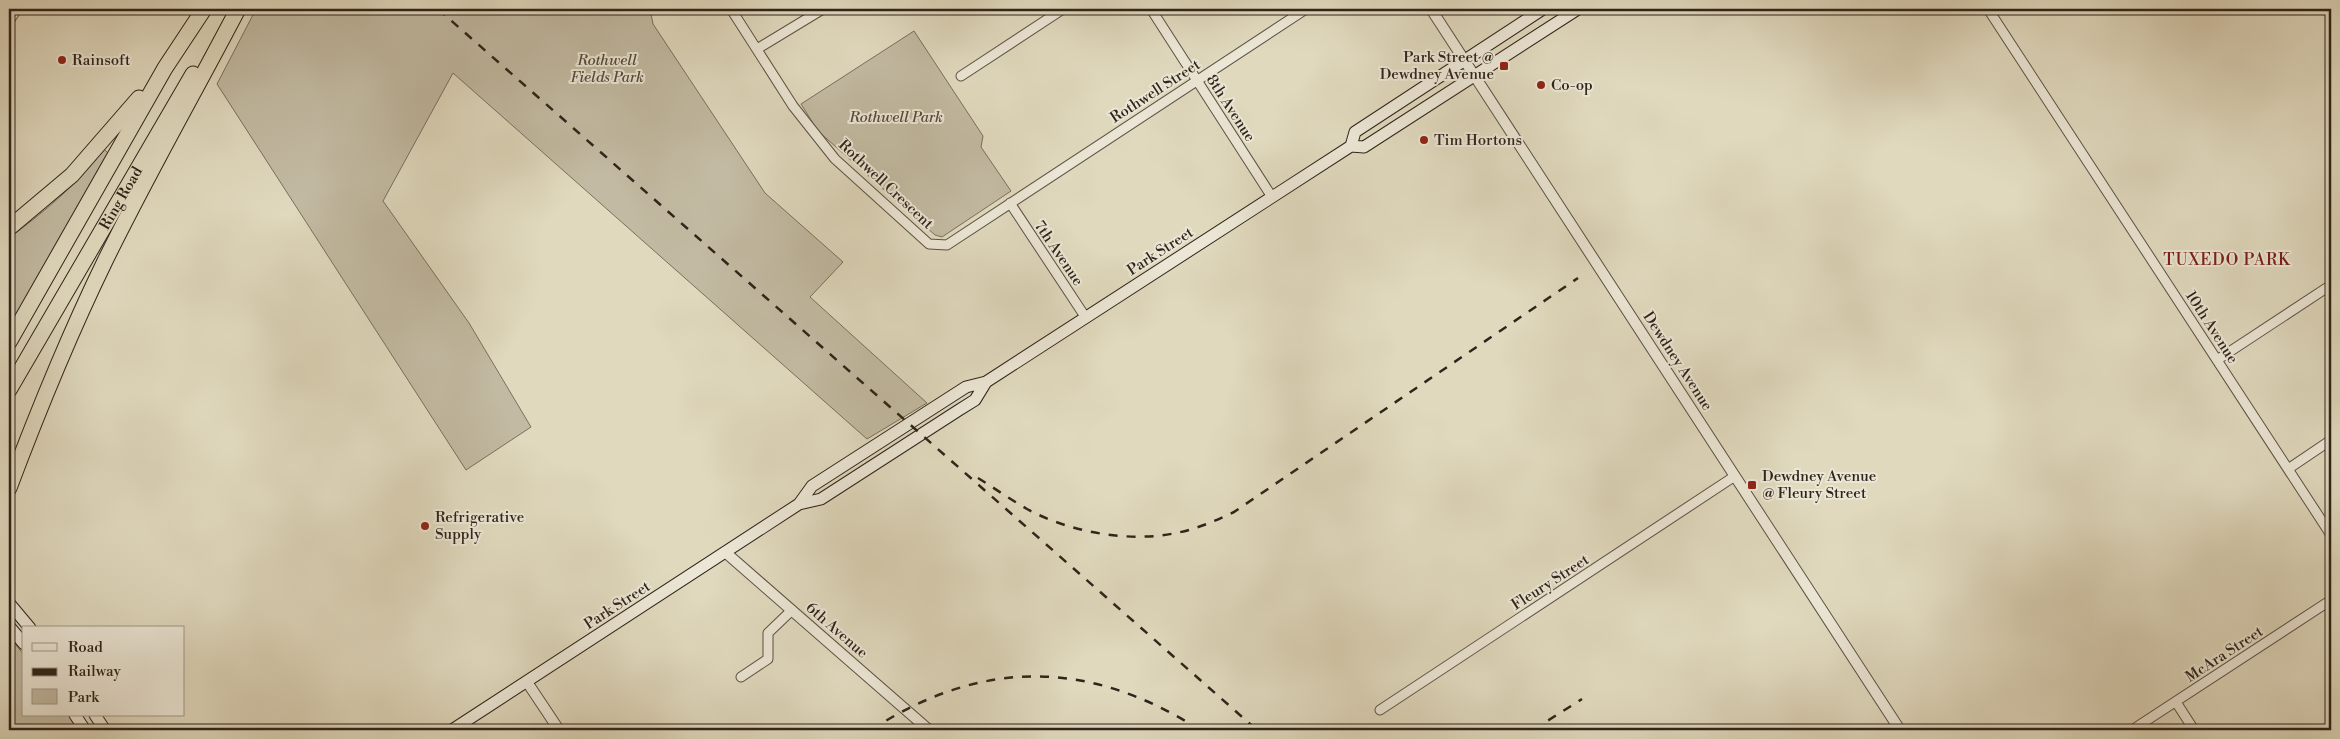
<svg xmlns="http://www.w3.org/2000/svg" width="2340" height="739" viewBox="0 0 2340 739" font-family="'Libre Bodoni',serif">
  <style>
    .green { fill: #c2baa2; stroke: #786f5e }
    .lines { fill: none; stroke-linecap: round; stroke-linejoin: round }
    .minor-casing { stroke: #5b5143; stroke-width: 11 }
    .tertiary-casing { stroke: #5b5143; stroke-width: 12 }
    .secondary-casing { stroke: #2f241a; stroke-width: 13 }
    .motorway-casing { stroke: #2f241a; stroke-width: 17 }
    .minor { stroke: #ebe6d5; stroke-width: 9 }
    .tertiary { stroke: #ebe6d5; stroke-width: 10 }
    .secondary { stroke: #ebe6d5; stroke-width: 11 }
    .motorway { stroke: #e0d9be; stroke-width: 15 }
    .rail { stroke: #2f241a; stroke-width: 2.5; stroke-dasharray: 9 9; stroke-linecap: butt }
    .poi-dot { fill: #8f2418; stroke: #ebe6d5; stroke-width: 2 }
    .labels { text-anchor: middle; stroke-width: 4; stroke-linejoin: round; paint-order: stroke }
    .poi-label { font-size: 15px; fill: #2f241a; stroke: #ebe6d5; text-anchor: start }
    .park-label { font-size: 15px; font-style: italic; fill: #544a3c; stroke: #ebe6d5 }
    .street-label { font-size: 15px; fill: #2f241a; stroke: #ebe6d5 }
    .neighbourhood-label { font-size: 16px; letter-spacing: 1px; fill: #7a1f14; stroke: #ebe6d5 }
  </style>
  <rect width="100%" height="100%" fill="#e0d9be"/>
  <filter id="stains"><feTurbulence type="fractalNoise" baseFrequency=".004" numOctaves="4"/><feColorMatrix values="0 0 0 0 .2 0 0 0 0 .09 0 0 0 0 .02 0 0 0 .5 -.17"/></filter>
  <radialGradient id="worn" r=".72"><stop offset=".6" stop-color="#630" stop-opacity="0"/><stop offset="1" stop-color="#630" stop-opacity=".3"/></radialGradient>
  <!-- green -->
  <path class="green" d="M256,9H650L653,24L765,193L843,262L810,297L927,403L867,439L453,73L383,201L469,323L531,427L466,470L217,84Z
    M914,31L983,136L981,147L1011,191L942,237L935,235L818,131L801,104Z
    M104,149L109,154L9,329V238C44,212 78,184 104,149Z
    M9,636L24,655V715H70L80,730H9Z"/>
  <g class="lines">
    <!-- minor casing -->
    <g class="minor-casing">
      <path id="minor" d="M731,9L793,106L835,159L929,244L947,245L1306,9
        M1151,9L1272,197
        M1988,9L2331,535
        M9,21L17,9
        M757,49L823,9
        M961,76L1063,9
        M1010,203L1086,318
        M2217,360L2331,285
        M2288,469L2331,440
        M741,677L768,659V633L792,610
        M2176,702L2194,730
        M1380,710L1735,476
        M2132,730L2331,600"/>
    </g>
    <!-- tertiary casing -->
    <g class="tertiary-casing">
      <path id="tertiary" d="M1431,9L1900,730
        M725,552L929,730
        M527,682L559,730"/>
    </g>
    <!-- secondary casing -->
    <g class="secondary-casing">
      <path id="secondary" d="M1351,146L1355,132L1543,9
        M799,504L812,486L966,387L986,382L1351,146L1364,147L1578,9
        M9,603L30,628
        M9,626L24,644
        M75,715L85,730
        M95,715L105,730
        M452,730L799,504L821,499L959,410L975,400L986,382"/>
    </g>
    <!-- motorway casing -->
    <g class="motorway-casing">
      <g id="motorway">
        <path d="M9,228L72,175L139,98"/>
        <path d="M9,342L165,68L204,9"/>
        <path id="s1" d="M9,390L193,74"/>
        <path d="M9,488C38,411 69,335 105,261C147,175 194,93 238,9"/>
      </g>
    </g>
    <!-- minor -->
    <use href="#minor" class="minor"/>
    <!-- tertiary -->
    <use href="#tertiary" class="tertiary"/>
    <!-- secondary -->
    <use href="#secondary" class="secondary"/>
    <!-- motorway -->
    <use href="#motorway" class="motorway"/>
    <!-- rail -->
    <path class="rail" d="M438,9L1257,730
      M978,478C994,488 1010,499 1027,509C1069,532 1129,543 1176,533C1197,529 1215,521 1234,512L1578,278
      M871,730C982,658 1089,659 1200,730
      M1533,730L1582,699"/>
  </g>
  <!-- markers -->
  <g class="poi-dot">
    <circle cx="62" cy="60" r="5"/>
    <rect x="1499" y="61" width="10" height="10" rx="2.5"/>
    <circle cx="1541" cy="85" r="5"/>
    <circle cx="1424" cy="140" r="5"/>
    <rect x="1747" y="480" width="10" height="10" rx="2.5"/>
    <circle cx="425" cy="526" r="5"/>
  </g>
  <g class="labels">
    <!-- poi labels -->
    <g class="poi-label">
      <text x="1494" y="62" text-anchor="end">Park Street @<tspan x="1494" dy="17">Dewdney Avenue</tspan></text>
      <text x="72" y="65">Rainsoft</text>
      <text x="1551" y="90">Co-op</text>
      <text x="1434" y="145">Tim Hortons</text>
      <text x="1762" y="481">Dewdney Avenue<tspan x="1762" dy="17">@ Fleury Street</tspan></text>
      <text x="435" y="522">Refrigerative<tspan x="435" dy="17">Supply</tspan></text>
    </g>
    <!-- park labels -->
    <g class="park-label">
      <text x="607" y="65">Rothwell<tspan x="607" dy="17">Fields Park</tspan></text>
      <text x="896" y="122">Rothwell Park</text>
    </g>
    <!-- street labels -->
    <g class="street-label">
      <text transform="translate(1155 91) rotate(-33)" y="5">Rothwell Street</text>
      <text transform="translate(1231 108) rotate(57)" y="5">8th Avenue</text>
      <text transform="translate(886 184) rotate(43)" y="5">Rothwell Crescent</text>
      <text dy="5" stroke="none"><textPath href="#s1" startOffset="222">Ring Road</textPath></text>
      <text transform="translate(1160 251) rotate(-33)" y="5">Park Street</text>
      <text transform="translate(1059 253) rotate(56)" y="5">7th Avenue</text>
      <text transform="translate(2212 327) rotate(57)" y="5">10th Avenue</text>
      <text transform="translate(1678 361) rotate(57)" y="5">Dewdney Avenue</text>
      <text transform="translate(1550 582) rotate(-33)" y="5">Fleury Street</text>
      <text transform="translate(617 605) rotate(-33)" y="5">Park Street</text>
      <text transform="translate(837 630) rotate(41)" y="5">6th Avenue</text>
      <text transform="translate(2224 654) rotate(-33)" y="5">McAra Street</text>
    </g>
    <!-- neighbourhood labels -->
    <g class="neighbourhood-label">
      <text x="2227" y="265">TUXEDO PARK</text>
    </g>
  </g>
  <!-- margin -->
  <rect width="2340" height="739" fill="none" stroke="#e0d9be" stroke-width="30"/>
  <rect x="10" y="10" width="2320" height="719" fill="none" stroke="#2f241a" stroke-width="2.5"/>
  <rect x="15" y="15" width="2310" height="709" fill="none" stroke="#2f241a"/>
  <!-- legend -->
  <rect x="22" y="626" width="162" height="90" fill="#ebe6d5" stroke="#a0988a"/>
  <rect x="32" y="643" width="25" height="8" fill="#ebe6d5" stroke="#a0988a"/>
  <text x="68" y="652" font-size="15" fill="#2f241a">Road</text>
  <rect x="32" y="668" width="25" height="8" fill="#2f241a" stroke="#a0988a"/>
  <text x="68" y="676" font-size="15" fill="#2f241a">Railway</text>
  <rect x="32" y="689" width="25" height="15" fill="#c2baa2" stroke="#a0988a"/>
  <text x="68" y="702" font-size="15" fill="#2f241a">Park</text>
  <rect width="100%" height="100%" filter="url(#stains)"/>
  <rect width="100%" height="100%" fill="url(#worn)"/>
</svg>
